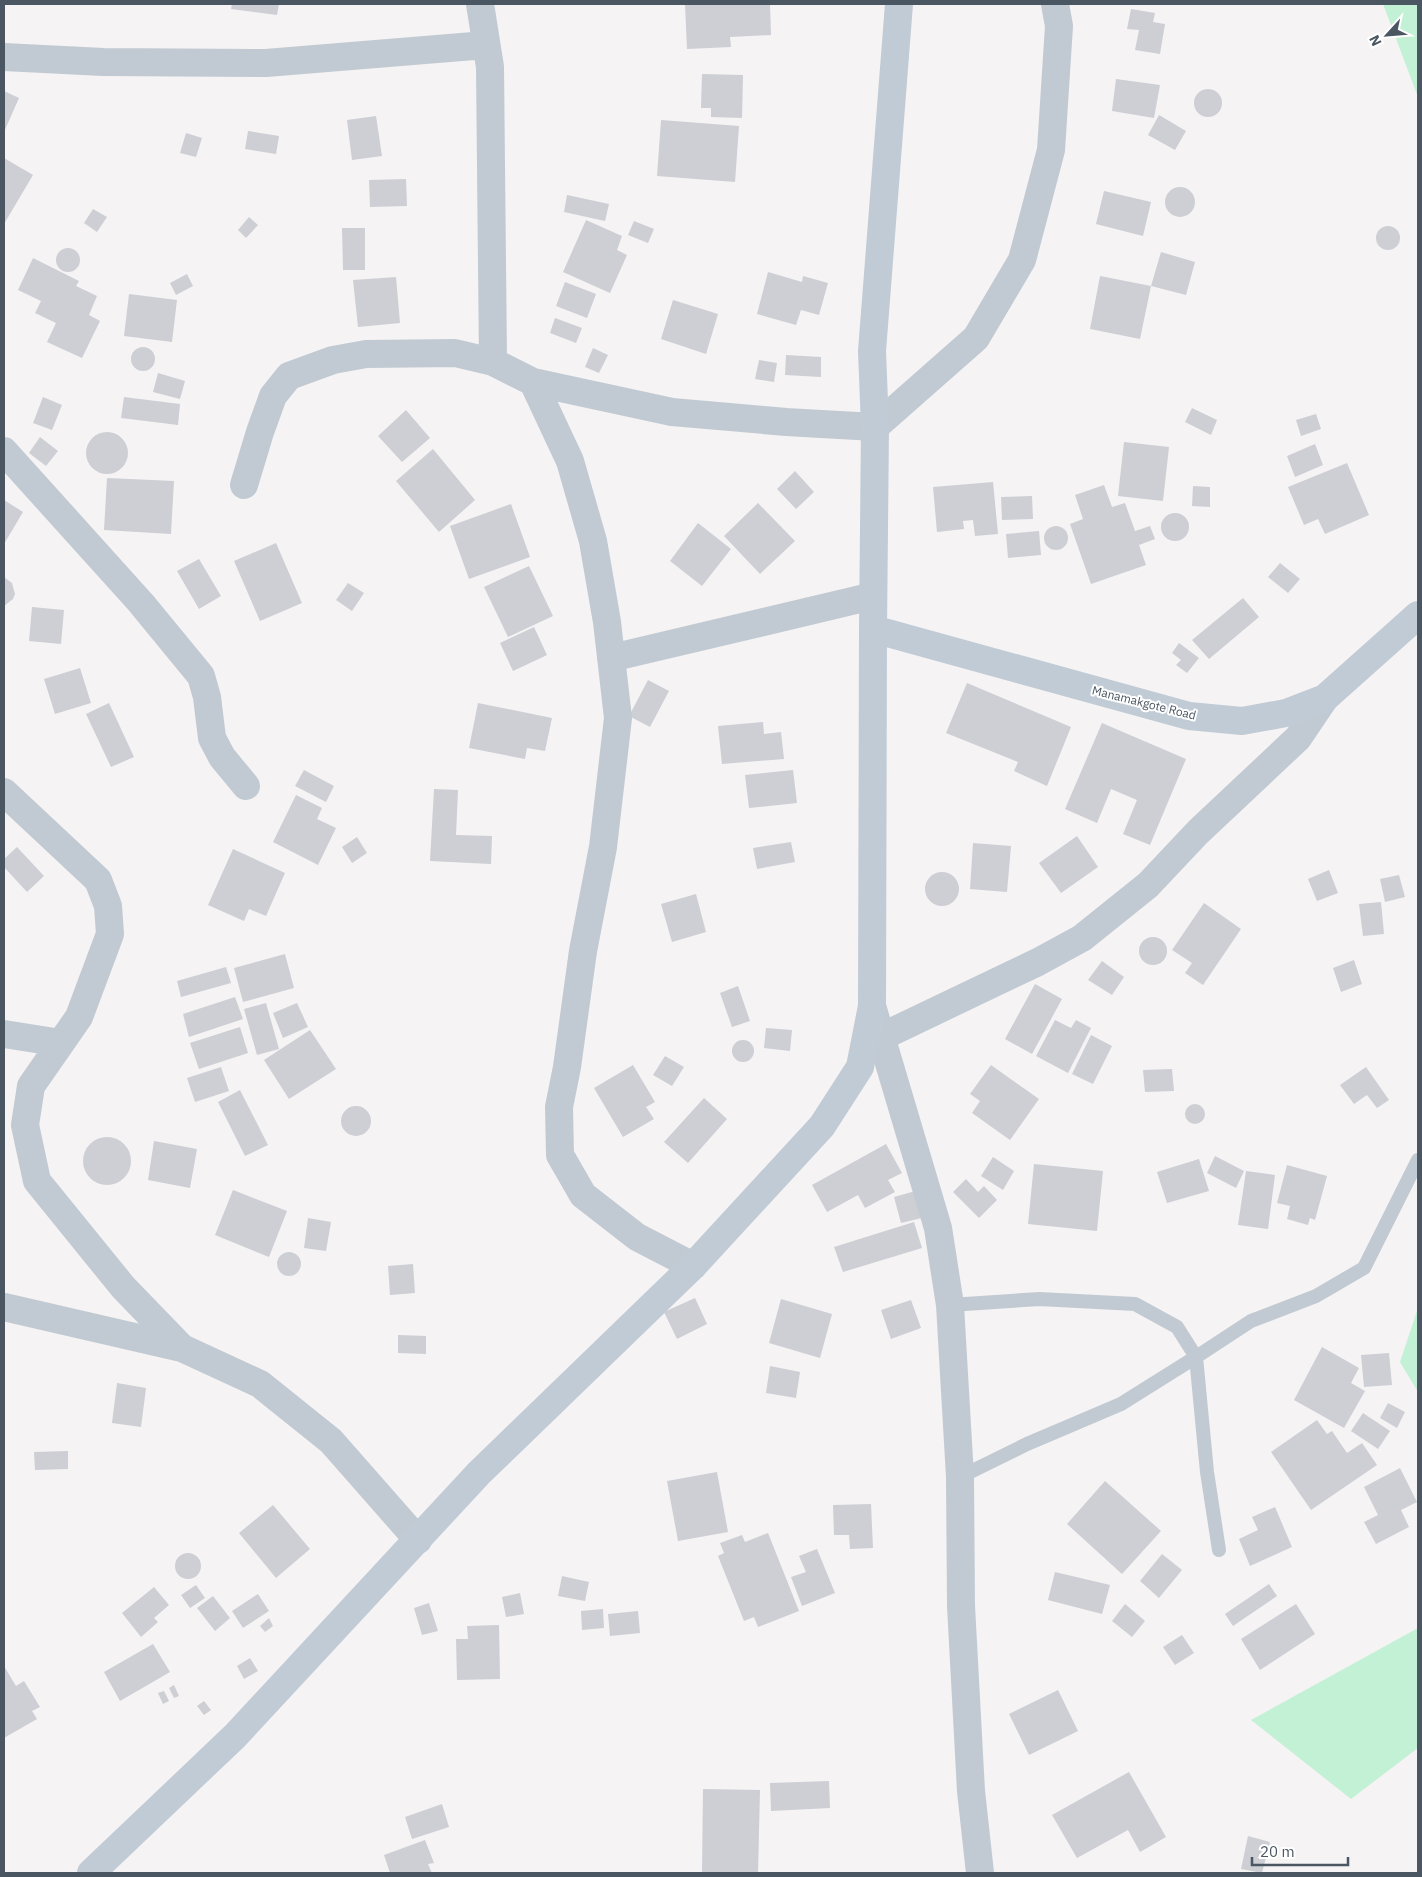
<svg xmlns="http://www.w3.org/2000/svg" width="1422" height="1877" viewBox="0 0 1422 1877" font-family="'IBM Plex Sans',sans-serif">
  <style>
    .green { fill: #c3f1d5 }
    .building { fill: #cdcfd5 }
    .lines { fill: none; stroke-linecap: round; stroke-linejoin: round }
    .lane { stroke: #c1cad2; stroke-width: 14 }
    .street { stroke: #c1cad2; stroke-width: 28 }
    .secondary { stroke: #c1cbd6; stroke-width: 28 }
    .labels { text-anchor: middle; stroke-width: 4; stroke-linejoin: round; paint-order: stroke }
    .street-label { font-size: 12px; fill: #4a5661; stroke: #fff }
  </style>
  <rect width="100%" height="100%" fill="#f5f3f3"/>
  <!-- green -->
  <path class="green" d="M1383,4H1418V97Z
    M1418,1308V1392L1400,1362Z
    M1418,1628V1748L1351,1799L1251,1720Z"/>
  <!-- building -->
  <path class="building" d="M232,4H279L277,15L231,9Z
    M685,4H770L771,35L730,37L731,47L687,49Z
    M1131,9L1155,13L1153,22L1165,24L1160,54L1135,50L1139,30L1127,29Z
    M702,74L743,75L742,118L711,117V108H701Z
    M1116,79L1160,85L1154,118L1112,111Z
    M1194 103a14 14 0 1 1 28 0a14 14 0 1 1-28 0Z
    M4,91L19,98L4,132Z
    M1159,115L1186,131L1175,150L1148,135Z
    M376,116L382,156L352,160L347,120Z
    M661,120L739,126L735,182L657,176Z
    M248,131L279,136L276,154L245,149Z
    M186,133L202,138L196,157L180,153Z
    M4,158L33,175L4,224Z
    M406,179L407,206L370,207L369,180Z
    M1165 202a15 15 0 1 1 30 0a15 15 0 1 1-30 0Z
    M1104,191L1151,202L1143,236L1096,224Z
    M567,195L609,204L605,221L564,212Z
    M93,209L107,217L97,232L84,223Z
    M249,217L258,225L246,238L238,230Z
    M586,220L622,236L617,250L627,255L610,293L563,272Z
    M634,221L654,229L648,243L628,235Z
    M1376 238a12 12 0 1 1 24 0a12 12 0 1 1-24 0Z
    M342,228H365V270H343Z
    M56 260a12 12 0 1 1 24 0a12 12 0 1 1-24 0Z
    M1161,252L1195,262L1186,295L1151,286Z
    M33,258L79,281L76,286L97,296L89,315L100,321L82,358L47,342L56,323L35,313L41,301L18,290Z
    M768,272L802,282L803,276L828,283L819,315L801,310L796,325L757,314Z
    M187,274L193,286L176,295L170,283Z
    M1100,276L1151,286L1140,339L1090,329Z
    M396,277L400,323L358,327L353,280Z
    M565,282L596,294L587,318L556,306Z
    M129,294L177,300L172,342L124,336Z
    M673,300L718,314L706,354L661,339Z
    M555,318L582,328L576,343L550,333Z
    M131 359a12 12 0 1 1 24 0a12 12 0 1 1-24 0Z
    M593,348L608,355L599,373L585,367Z
    M786,355L821,357V377L785,375Z
    M759,360L777,363L774,382L755,379Z
    M158,373L185,381L180,399L153,392Z
    M43,397L62,405L52,430L33,423Z
    M124,397L180,404L178,425L121,418Z
    M1192,408L1217,420L1211,435L1185,422Z
    M406,410L430,438L402,462L378,436Z
    M1316,414L1321,429L1301,436L1296,420Z
    M86 453a21 21 0 1 1 42 0a21 21 0 1 1-42 0Z
    M40,437L58,451L46,466L29,453Z
    M1124,442L1169,447L1163,501L1118,496Z
    M1315,444L1323,465L1295,477L1287,456Z
    M433,449L475,500L439,532L396,481Z
    M1347,463L1369,515L1325,534L1318,519L1304,525L1288,487Z
    M795,471L814,492L796,509L777,489Z
    M107,478L174,481L171,534L104,530Z
    M993,482L998,534L975,536L973,520L963,521L964,529L937,532L933,487Z
    M1104,485L1112,507L1125,503L1135,531L1150,526L1155,539L1139,545L1146,565L1091,584L1070,524L1083,519L1075,495Z
    M1193,486L1210,487V507L1192,506Z
    M1032,496L1033,519L1002,520L1001,497Z
    M4,500L23,512L4,544Z
    M758,503L795,541L760,574L724,536Z
    M511,504L530,557L469,579L450,526Z
    M1161 527a14 14 0 1 1 28 0a14 14 0 1 1-28 0Z
    M698,523L731,549L702,586L670,561Z
    M1044 538a12 12 0 1 1 24 0a12 12 0 1 1-24 0Z
    M1039,531L1041,555L1008,558L1006,534Z
    M276,543L302,603L260,621L234,561Z
    M199,559L221,596L199,609L177,571Z
    M1280,563L1300,579L1288,593L1268,577Z
    M529,566L553,616L508,637L484,587Z
    M4,577L12,583L15,594L13,599L4,606Z
    M348,583L364,593L352,611L336,600Z
    M1243,598L1259,617L1209,659L1192,640Z
    M32,607L64,610L61,644L29,641Z
    M534,627L547,655L513,671L500,643Z
    M1179,643L1199,658L1187,673L1176,665L1181,660L1172,653Z
    M80,668L91,703L55,714L44,679Z
    M648,680L669,691L650,727L629,716Z
    M967,683L1071,727L1047,786L1014,771L1018,762L946,733Z
    M109,703L134,757L111,767L86,714Z
    M478,703L552,718L545,751L527,748L525,759L469,748Z
    M763,722L764,734L781,732L784,759L722,764L718,726Z
    M1102,723L1186,759L1150,845L1123,834L1137,800L1111,789L1097,823L1065,809Z
    M304,770L334,786L326,802L295,786Z
    M793,770L797,803L749,808L745,775Z
    M434,789L458,790L456,835L492,836L491,864L430,861Z
    M296,795L322,808L317,819L336,828L318,865L273,842Z
    M1077,836L1098,867L1061,893L1039,863Z
    M357,837L367,853L352,863L342,847Z
    M791,842L795,862L757,869L753,848Z
    M973,843L1011,846L1007,892L970,889Z
    M17,847L44,876L27,892L4,867V859Z
    M233,849L285,873L266,916L249,909L244,921L208,905Z
    M1329,870L1338,893L1317,901L1308,879Z
    M925 889a17 17 0 1 1 34 0a17 17 0 1 1-34 0Z
    M1399,875L1405,897L1385,902L1380,879Z
    M696,894L706,932L672,942L661,904Z
    M1381,902L1384,934L1363,936L1359,904Z
    M1204,903L1241,929L1203,985L1185,973L1192,963L1172,950Z
    M1139 951a14 14 0 1 1 28 0a14 14 0 1 1-28 0Z
    M285,954L294,988L243,1002L234,968Z
    M1354,960L1362,984L1341,992L1333,968Z
    M1102,961L1124,977L1112,995L1088,980Z
    M226,967L231,983L181,997L177,981Z
    M1035,984L1062,999L1032,1054L1005,1039Z
    M738,986L750,1021L732,1027L720,993Z
    M235,997L243,1019L189,1037L183,1014Z
    M266,1003L279,1049L257,1055L244,1009Z
    M297,1003L308,1027L283,1038L273,1013Z
    M1055,1020L1071,1028L1076,1020L1091,1028L1068,1073L1036,1056Z
    M240,1027L248,1053L199,1069L190,1043Z
    M766,1028L792,1030L790,1051L764,1048Z
    M310,1030L336,1069L289,1099L264,1060Z
    M1091,1035L1112,1046L1093,1084L1072,1074Z
    M732 1051a11 11 0 1 1 22 0a11 11 0 1 1-22 0Z
    M665,1056L684,1067L672,1086L653,1075Z
    M633,1065L655,1102L646,1107L654,1119L623,1137L594,1088Z
    M991,1065L1039,1099L1010,1140L972,1113L980,1101L970,1094Z
    M221,1067L229,1091L195,1102L187,1078Z
    M1366,1067L1389,1100L1377,1108L1367,1095L1354,1104L1340,1085Z
    M1172,1069L1174,1091L1145,1092L1143,1070Z
    M240,1090L268,1145L245,1156L218,1102Z
    M704,1098L727,1119L688,1163L664,1142Z
    M1185 1114a10 10 0 1 1 20 0a10 10 0 1 1-20 0Z
    M341 1121a15 15 0 1 1 30 0a15 15 0 1 1-30 0Z
    M83 1161a24 24 0 1 1 48 0a24 24 0 1 1-48 0Z
    M154,1141L197,1149L190,1188L148,1180Z
    M886,1144L902,1173L888,1180L895,1192L865,1208L858,1195L827,1212L812,1185Z
    M1215,1156L1244,1171L1236,1188L1207,1173Z
    M993,1157L1014,1171L1003,1190L981,1176Z
    M1199,1159L1209,1191L1167,1203L1157,1172Z
    M1034,1164L1103,1171L1097,1231L1028,1224Z
    M1287,1165L1327,1176L1315,1220L1310,1218L1308,1225L1287,1219L1290,1206L1277,1203Z
    M1246,1171L1275,1175L1268,1229L1238,1225Z
    M966,1179L978,1192L984,1186L997,1200L979,1218L953,1192Z
    M233,1190L287,1211L269,1257L215,1235Z
    M919,1190L926,1217L901,1223L894,1197Z
    M308,1218L331,1222L326,1251L304,1248Z
    M914,1222L922,1248L843,1272L834,1247Z
    M277 1264a12 12 0 1 1 24 0a12 12 0 1 1-24 0Z
    M413,1264L415,1293L390,1295L388,1266Z
    M695,1298L707,1324L677,1339L664,1312Z
    M781,1299L832,1314L820,1358L769,1343Z
    M911,1300L921,1328L891,1339L881,1310Z
    M398,1335L426,1336V1354L398,1353Z
    M1322,1347L1359,1368L1351,1383L1365,1391L1344,1428L1294,1400Z
    M1389,1353L1392,1385L1364,1387L1361,1355Z
    M770,1366L800,1372L796,1398L766,1393Z
    M117,1383L146,1388L141,1427L112,1423Z
    M1388,1403L1405,1412L1397,1428L1380,1418Z
    M1363,1413L1390,1431L1378,1449L1351,1431Z
    M1317,1420L1327,1434L1332,1431L1347,1453L1362,1443L1377,1465L1311,1510L1271,1452Z
    M68,1451V1469L35,1470L34,1452Z
    M1400,1468L1417,1502L1401,1510L1409,1527L1376,1544L1364,1522L1378,1515L1364,1487Z
    M717,1472L728,1532L678,1541L667,1481Z
    M1105,1481L1161,1531L1122,1574L1067,1524Z
    M871,1504L873,1548L850,1549L849,1535H834L833,1505Z
    M273,1505L310,1549L276,1578L239,1533Z
    M1275,1507L1292,1547L1250,1566L1239,1539L1258,1530L1252,1517Z
    M768,1533L799,1611L758,1627L754,1617L744,1621L718,1556L724,1553L720,1543L742,1535L745,1542Z
    M817,1549L835,1593L802,1606L791,1577L806,1572L799,1556Z
    M175 1566a13 13 0 1 1 26 0a13 13 0 1 1-26 0Z
    M1162,1554L1182,1570L1159,1598L1140,1581Z
    M1055,1572L1110,1585L1102,1614L1048,1600Z
    M562,1576L589,1582L585,1601L558,1596Z
    M1269,1584L1277,1596L1233,1626L1225,1614Z
    M196,1585L205,1598L190,1608L181,1595Z
    M154,1587L169,1605L154,1618L158,1622L141,1637L122,1613Z
    M520,1593L524,1614L506,1617L502,1597Z
    M258,1594L269,1611L243,1628L232,1611Z
    M213,1596L230,1618L215,1631L197,1608Z
    M429,1603L438,1631L422,1635L414,1608Z
    M1125,1604L1145,1621L1132,1637L1112,1621Z
    M1296,1604L1315,1634L1260,1670L1241,1639Z
    M603,1609L604,1628L582,1630L581,1611Z
    M638,1611L640,1633L610,1636L608,1614Z
    M269,1618L273,1626L265,1632L260,1626Z
    M499,1625L500,1679L457,1680L456,1639H468L467,1626Z
    M1182,1635L1194,1653L1175,1665L1163,1647Z
    M153,1644L170,1672L120,1701L104,1672Z
    M250,1658L258,1671L244,1679L237,1666Z
    M4,1666L16,1686L24,1681L40,1707L32,1711L37,1719L4,1738Z
    M174,1685L179,1696L174,1698L169,1688Z
    M1058,1690L1078,1731L1029,1755L1009,1714Z
    M164,1691L169,1701L163,1704L158,1693Z
    M204,1701L211,1710L204,1715L197,1706Z
    M1129,1772L1166,1837L1140,1852L1128,1830L1077,1858L1052,1815Z
    M829,1781L830,1808L771,1811L770,1783Z
    M703,1789L760,1790L758,1873H702Z
    M442,1804L449,1827L412,1839L405,1817Z
    M1248,1836L1270,1842L1262,1873L1241,1869Z
    M425,1840L434,1863L428,1864L432,1873H390L384,1855Z"/>
  <g class="lines">
    <!-- lane -->
    <path class="lane" d="M950,1305L1039,1299L1135,1304L1177,1327L1196,1357L1121,1404L1027,1444L960,1477
      M1219,1550L1207,1472L1196,1357L1251,1321L1316,1296L1364,1268L1418,1160"/>
    <!-- street -->
    <path class="street" d="M480,4L490,67L493,362
      M4,57L103,62L266,63L486,45
      M533,382L570,461L593,541L607,622L618,718L603,847L583,951L567,1067L559,1107L560,1155L583,1195L637,1237L693,1266
      M4,451L141,603L201,676L207,697L212,738L222,757L246,786
      M244,485L260,432L273,396L289,376L333,360L366,354L455,353L493,362L533,382L672,412L786,422L875,427L976,338L1022,260L1051,150L1059,26L1055,4
      M611,658L873,596
      M4,792L98,880L108,906L110,934L79,1017L31,1086L25,1125L37,1181L123,1287L182,1348
      M872,1006L938,1228L950,1305L960,1477L961,1606L971,1791L980,1873
      M4,1034L61,1043
      M881,1037L1038,962L1082,938L1148,885L1198,832L1298,738L1325,698
      M4,1307L182,1348L260,1384L331,1441L418,1540"/>
    <!-- secondary -->
    <path class="secondary" d="M873,629L1189,716L1242,721L1286,713L1325,698L1418,615
      M91,1873L235,1736L479,1473L693,1266L822,1126L860,1067L872,1006L873,629L875,427L872,351L899,4"/>
  </g>
  <g class="labels">
    <!-- street labels -->
    <g class="street-label">
      <text transform="translate(1144 703) rotate(14)" y="4">Manamakgote Road</text>
    </g>
  </g>
  <!-- border -->
  <rect width="1422" height="1877" fill="none" stroke="#4a5661" stroke-width="10"/>
  <!-- north arrow -->
  <g transform="translate(1387 35) rotate(244)" stroke="#ffffff" stroke-width="4" paint-order="stroke">
  <path d="M0-4L9 19L0 12L-9 19Z" fill="#4a5661"/>
  <text y="-8" font-size="14" font-weight="bold" text-anchor="middle" fill="#4a5661">N</text>
  </g>
  <!-- scale -->
  <path d="M1252 1857v8h96v-8" fill="none" stroke="#4a5661" stroke-width="2.5"/>
  <text x="1260" y="1857" font-size="15" fill="#4a5661" stroke="#ffffff" stroke-width="4" paint-order="stroke">20 m</text>
</svg>
